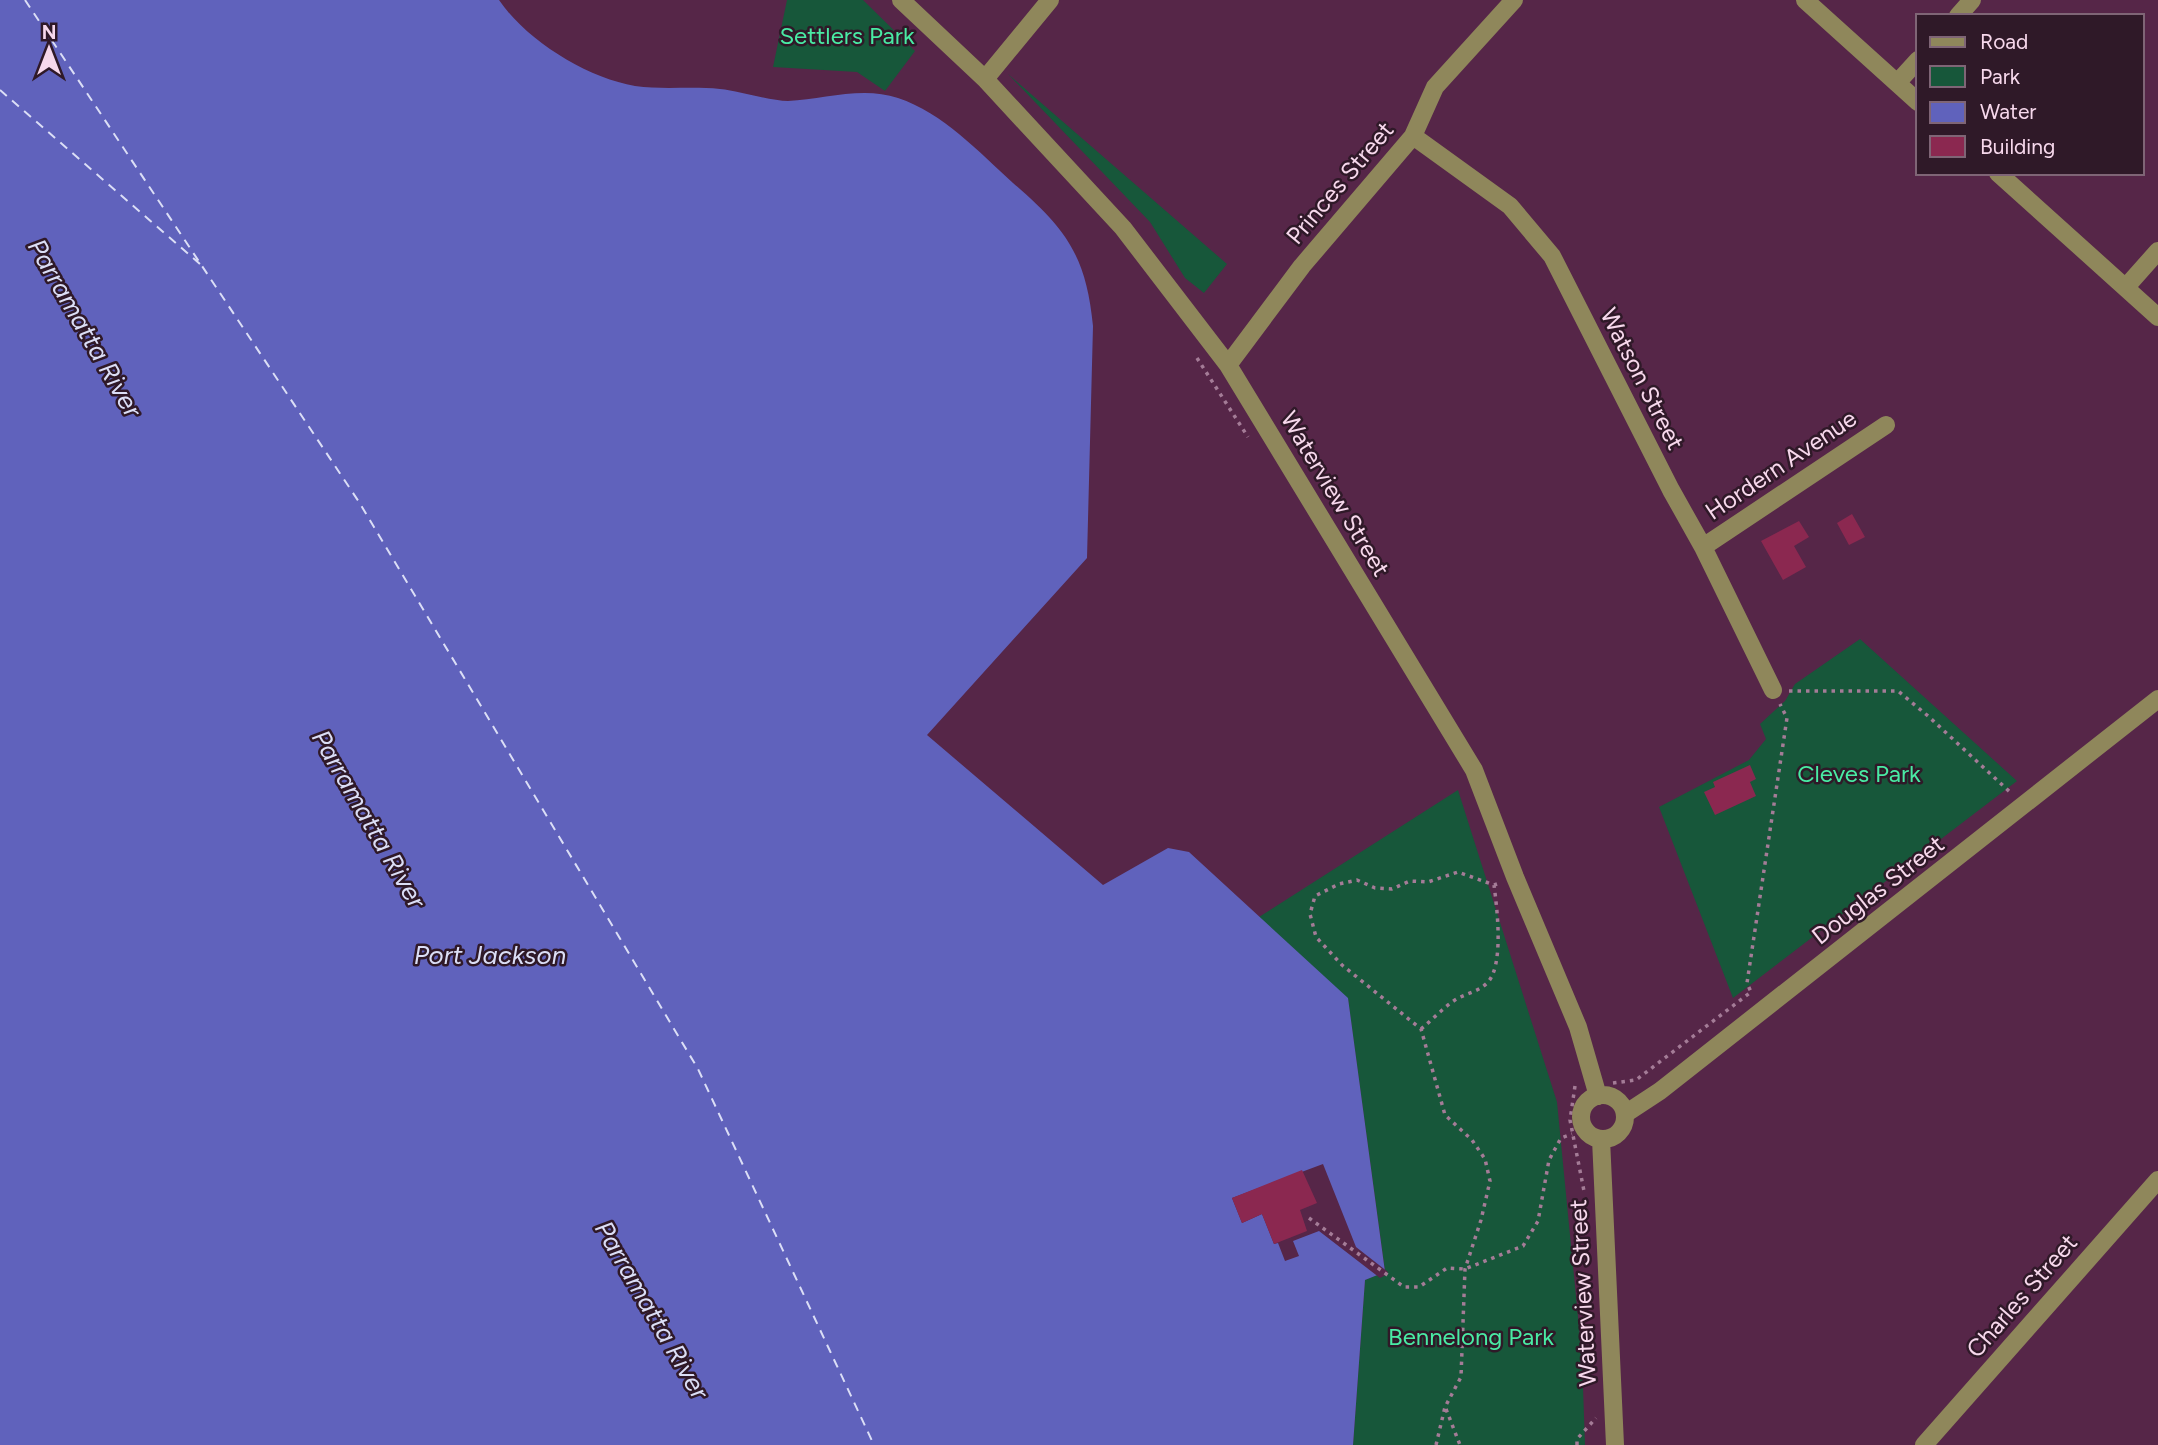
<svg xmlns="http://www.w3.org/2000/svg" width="2158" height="1445" viewBox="0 0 2158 1445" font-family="Figtree,sans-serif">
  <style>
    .green { fill: #17573a }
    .water { fill: #6062bc }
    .pier { fill: #562648 }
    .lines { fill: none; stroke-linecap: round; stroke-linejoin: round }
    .ferry { stroke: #dbdef6; stroke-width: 2; stroke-dasharray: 9 7; stroke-linecap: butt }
    .building { fill: #8b2850 }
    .path { stroke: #a47c97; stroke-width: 3.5; stroke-dasharray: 3.5 5; stroke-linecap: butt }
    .minor { stroke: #8f875b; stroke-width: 18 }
    .labels { text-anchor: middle; stroke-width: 5; stroke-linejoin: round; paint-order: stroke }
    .park-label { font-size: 24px; fill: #49eba4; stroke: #2f1928 }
    .street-label { font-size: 24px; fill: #f7d8ec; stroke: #2f1928 }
    .water-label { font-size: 26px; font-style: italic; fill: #dbdef6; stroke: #2f1928 }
  </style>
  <rect width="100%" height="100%" fill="#562648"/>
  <!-- green -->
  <path class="green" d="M787,0H863L915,51L885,91L857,72L773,67Z
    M1008,74L1227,264L1204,293L1185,278L1150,222Z
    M1860,639L2017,781L1733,998L1659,807L1749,760L1766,739L1760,724L1785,701L1795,684Z
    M1458,790L1557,1102L1582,1358L1585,1445H1353L1365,1280L1385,1271L1348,999L1259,917Z"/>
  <!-- water -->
  <path class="water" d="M0,0H499C526,40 587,78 635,86C663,90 692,86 720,89C740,91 770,101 788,101C824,99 863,86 898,98C943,113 979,152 1013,183C1066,229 1086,255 1093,326L1087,558L927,735L1103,885L1168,848L1189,852L1348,998L1385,1272L1365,1280L1353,1445H0Z"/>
  <!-- pier -->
  <path class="pier" d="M1323,1164L1356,1247L1388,1272L1386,1275L1380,1278L1319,1231L1293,1241L1299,1256L1285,1261L1278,1243L1274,1244L1262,1214L1242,1223L1232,1198Z"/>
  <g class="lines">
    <!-- ferry -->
    <path class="ferry" d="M25,0L359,502L698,1069L874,1445
      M0,90L200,264"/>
  </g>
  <!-- building -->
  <path class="building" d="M1852,514L1865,537L1849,545L1837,523Z
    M1799,521L1809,537L1794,546L1806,567L1783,580L1761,541Z
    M1750,765L1756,779L1750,782L1756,796L1715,815L1704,792L1715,787L1713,782Z
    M1302,1170L1317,1203L1300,1210L1307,1231L1274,1244L1262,1214L1242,1223L1232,1198Z"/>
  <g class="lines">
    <!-- path -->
    <path class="path" d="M1197,358L1248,437
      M1789,691H1898L1928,716L2011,793
      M1421,1029C1432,1020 1443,1008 1455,1000C1466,993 1479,992 1488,982C1504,964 1497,908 1494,885
      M1613,1083L1636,1080L1751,992L1747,983L1787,718L1780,704
      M1575,1086L1570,1120L1584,1191
      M1309,1218L1404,1287H1419L1447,1268L1465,1269L1523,1246L1538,1221L1549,1160L1561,1138L1572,1134
      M1446,1409L1460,1445
      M1436,1445L1445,1407L1461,1377L1465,1269L1481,1220L1490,1181L1485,1159L1472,1140L1445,1115L1421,1029L1342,965L1316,937L1310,914L1315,896L1339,884L1357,880L1375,888L1392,889L1410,881L1428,882L1458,872L1494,885L1500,883
      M1577,1445V1439L1596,1418"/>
    <!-- minor -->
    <path class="minor" d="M901,0L985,79L1123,228L1228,365L1474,770L1515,877L1578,1027L1598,1096
      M1805,0L1918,102
      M1958,16L1972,0
      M985,79L1050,0
      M1897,83L1918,60
      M1413,136L1510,206L1552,256L1671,490L1703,547L1773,690
      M1998,173L2158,317
      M2126,287L2158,251
      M1228,365L1302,266L1413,136L1435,87L1514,0
      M1703,547L1886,425
      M1581 1117a22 22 0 1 1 44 0a22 22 0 1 1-44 0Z
      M1625,1114L1660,1091L2158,699
      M1601,1139L1615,1445
      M1924,1445L2158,1180"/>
  </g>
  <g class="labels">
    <!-- park labels -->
    <g class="park-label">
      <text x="847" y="44">Settlers Park</text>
      <text x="1859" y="782">Cleves Park</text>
      <text x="1471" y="1345">Bennelong Park</text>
    </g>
    <!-- street labels -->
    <g class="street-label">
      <text transform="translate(1340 183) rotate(-50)" y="8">Princes Street</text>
      <text transform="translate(1642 379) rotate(63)" y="8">Watson Street</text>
      <text transform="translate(1781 465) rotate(-34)" y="8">Hordern Avenue</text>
      <text transform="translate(1335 494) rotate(59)" y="8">Waterview Street</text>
      <text transform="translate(1878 890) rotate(-38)" y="8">Douglas Street</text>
      <text transform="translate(1583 1293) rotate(-93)" y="8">Waterview Street</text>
      <text transform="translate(2022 1296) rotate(-49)" y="8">Charles Street</text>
    </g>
    <!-- water labels -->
    <g class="water-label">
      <text transform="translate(85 328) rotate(60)" y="9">Parramatta River</text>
      <text transform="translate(369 819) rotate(60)" y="9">Parramatta River</text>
      <text x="490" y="964">Port Jackson</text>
      <text transform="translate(652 1310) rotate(60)" y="9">Parramatta River</text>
    </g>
  </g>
  <!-- legend -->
  <rect x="1916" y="14" width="228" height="161" fill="#2f1928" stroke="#7f6576" stroke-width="2"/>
  <rect x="1930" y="37" width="35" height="10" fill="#8f875b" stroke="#7f6576" stroke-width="2"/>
  <text x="1980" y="49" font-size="21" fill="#f7d8ec">Road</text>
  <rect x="1930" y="66" width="35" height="21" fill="#17573a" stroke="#7f6576" stroke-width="2"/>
  <text x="1980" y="84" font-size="21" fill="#f7d8ec">Park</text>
  <rect x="1930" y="102" width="35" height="21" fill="#6062bc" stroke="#7f6576" stroke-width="2"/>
  <text x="1980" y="119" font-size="21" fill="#f7d8ec">Water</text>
  <rect x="1930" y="136" width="35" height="21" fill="#8b2850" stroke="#7f6576" stroke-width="2"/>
  <text x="1980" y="154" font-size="21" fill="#f7d8ec">Building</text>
  <!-- north arrow -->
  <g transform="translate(49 49)" stroke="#2f1928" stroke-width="5" paint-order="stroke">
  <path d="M0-5L12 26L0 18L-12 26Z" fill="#f7d8ec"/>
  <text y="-10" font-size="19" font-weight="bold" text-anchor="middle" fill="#f7d8ec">N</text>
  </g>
</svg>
